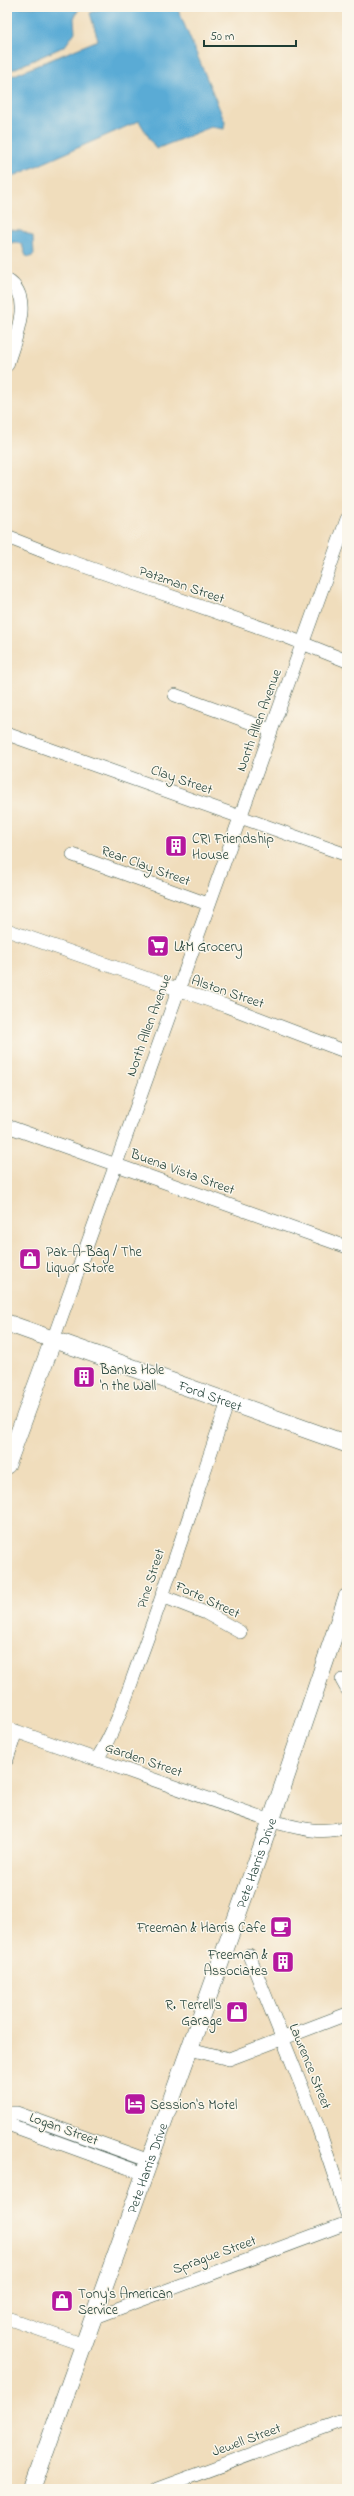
<svg xmlns="http://www.w3.org/2000/svg" width="354" height="2496" viewBox="0 0 354 2496" font-family="'Indie Flower',sans-serif">
  <style>
    .water { fill: #5aabd5; stroke: #3c7484 }
    .lines { fill: none; stroke-linecap: round; stroke-linejoin: round }
    .minor-casing { stroke: #3e5548; stroke-width: 14 }
    .major-casing { stroke: #3e5548; stroke-width: 18 }
    .minor { stroke: #fff; stroke-width: 13 }
    .major { stroke: #fff; stroke-width: 17 }
    .labels { text-anchor: middle; stroke-width: 3; stroke-linejoin: round; paint-order: stroke }
    .street-label { font-size: 14px; fill: #1f3d34; stroke: #fbf7ec }
    .poi-label { font-size: 14px; fill: #1f3d34; stroke: #fbf7ec; text-anchor: start }
  </style>
  <rect width="100%" height="100%" fill="#fbf7ec"/>
  <filter id="ink" filterUnits="userSpaceOnUse"><feTurbulence type="fractalNoise" baseFrequency=".025" numOctaves="2"/><feDisplacementMap in="SourceGraphic" scale="8" xChannelSelector="R" yChannelSelector="G"/><feConvolveMatrix kernelMatrix="1 2 1 2 8 2 1 2 1" color-interpolation-filters="sRGB"/></filter>
  <filter id="wash" filterUnits="userSpaceOnUse"><feTurbulence type="fractalNoise" baseFrequency=".012" numOctaves="4" result="noise"/><feDisplacementMap in="SourceGraphic" scale="16" xChannelSelector="R" yChannelSelector="G"/><feGaussianBlur stdDeviation="0.9" result="paint"/><feColorMatrix in="noise" values="0 0 0 0 0 0 0 0 0 0 0 0 0 0 0 0 0 1.4 0 .05"/><feComposite in="paint" operator="in"/></filter>
  <g filter="url(#wash)">
    <rect width="100%" height="100%" fill="#f0ddbc"/>
    <!-- water -->
    <path class="water" d="M7,7H80L74,18L75,32L65,46L7,72Z
      M104,7H177L225,122L224,129L211,127L156,149L139,121L7,179V78L98,40L90,13Z
      M7,229L21,230L33,237L34,255L30,257L26,256L22,245L15,242L7,244Z"/>
  </g>
  <g filter="url(#ink)">
    <g class="lines">
      <!-- minor casing -->
      <g class="minor-casing">
        <path id="minor" d="M7,280C35,297 14,340 7,365
          M7,537L58,557L282,635L347,661
          M175,695L271,730
          M7,734L347,855
          M73,855L208,904
          M7,930L226,1006L347,1052
          M7,1126L347,1247
          M53,1340L347,519
          M162,1596L206,1613L240,1632
          M342,1680L347,1689
          M7,1728L271,1821C298,1828 320,1835 347,1827
          M7,1759L16,1731
          M97,1759C118,1726 129,1687 143,1650C173,1568 199,1485 228,1402
          M249,1955L318,2127L347,2214
          M190,2049L229,2059L347,2014
          M145,2174L13,2126L8,2121V2117L13,2113H17L150,2161
          M7,2318L84,2345
          M93,2318L347,2223
          M157,2489L347,2419"/>
      </g>
      <!-- major casing -->
      <g class="major-casing">
        <g id="major">
          <path id="s1" d="M7,1323L347,1444"/>
          <path d="M7,1465L53,1340"/>
          <path id="s2" d="M32,2489L271,1821L347,1597"/>
        </g>
      </g>
      <!-- minor -->
      <use href="#minor" class="minor"/>
      <!-- major -->
      <use href="#major" class="major"/>
    </g>
  </g>
  <!-- icons -->
  <defs>
    <g id="building-square" transform="scale(1.15)"><rect x="-9" y="-9" width="18" height="18" rx="4" fill="#b5179e" stroke="#fbf7ec"/><path d="M-4-6H4V6H1V3H-1V6H-4ZM-2.5-4.3h1.7v1.8h-1.7ZM.8-4.3h1.7v1.8H.8ZM-2.5-1h1.7V.8h-1.7ZM.8-1h1.7V.8H.8Z" fill="#fff"/></g>
    <g id="supermarket-square" transform="scale(1.15)"><rect x="-9" y="-9" width="18" height="18" rx="4" fill="#b5179e" stroke="#fbf7ec"/><path d="M-6-5.5h2.5l.6 2H6L4.5 2H-2.5L-4.4-4H-6ZM-1.5 3.2a1.3 1.3 0 1 0 .1 0ZM3 3.2a1.3 1.3 0 1 0 .1 0Z" fill="#fff"/></g>
    <g id="shop-square" transform="scale(1.15)"><rect x="-9" y="-9" width="18" height="18" rx="4" fill="#b5179e" stroke="#fbf7ec"/><path d="M-5-2.5h2.3a2.7 3.5 0 0 1 5.4 0H5L5.5 6h-11ZM-1.5-2.5h3a1.5 2.3 0 0 0-3 0Z" fill="#fff"/></g>
    <g id="cafe-square" transform="scale(1.15)"><rect x="-9" y="-9" width="18" height="18" rx="4" fill="#b5179e" stroke="#fbf7ec"/><path d="M-5.5-4.5H6V0H3Q3 3.5 0 3.5H-2.5Q-5.5 3.5-5.5 0ZM3-3.2v2h1.7v-2ZM-6 4.5H4V6H-6Z" fill="#fff"/></g>
    <g id="hotel-square" transform="scale(1.15)"><rect x="-9" y="-9" width="18" height="18" rx="4" fill="#b5179e" stroke="#fbf7ec"/><path d="M-6-4.5h1.5V1H6V5H4.5V3h-9V5H-6ZM-4 0a1.8 1.8 0 1 1 3.6 0ZM.5 0V-2.5h3Q6-2.5 6 0Z" fill="#fff"/></g>
  </defs>
  <g fill-rule="evenodd">
    <use href="#building-square" x="176" y="846"/>
    <use href="#supermarket-square" x="158" y="946"/>
    <use href="#shop-square" x="30" y="1259"/>
    <use href="#building-square" x="84" y="1377"/>
    <use href="#cafe-square" x="281" y="1927"/>
    <use href="#building-square" x="283" y="1962"/>
    <use href="#shop-square" x="237" y="2012"/>
    <use href="#hotel-square" x="135" y="2104"/>
    <use href="#shop-square" x="62" y="2301"/>
  </g>
  <g class="labels">
    <!-- street labels -->
    <g class="street-label">
      <text transform="translate(182 584) rotate(19)" y="5">Patzman Street</text>
      <text transform="translate(258 720) rotate(-70)" y="5">North Allen Avenue</text>
      <text transform="translate(182 779) rotate(19)" y="5">Clay Street</text>
      <text transform="translate(146 865) rotate(20)" y="5">Rear Clay Street</text>
      <text transform="translate(228 991) rotate(19)" y="5">Alston Street</text>
      <text transform="translate(148 1025) rotate(-70)" y="5">North Allen Avenue</text>
      <text transform="translate(183 1171) rotate(20)" y="5">Buena Vista Street</text>
      <text dy="5" stroke="none"><textPath href="#s1" startOffset="216">Ford Street</textPath></text>
      <text transform="translate(150 1578) rotate(-72)" y="5">Pine Street</text>
      <text transform="translate(208 1599) rotate(25)" y="5">Forte Street</text>
      <text transform="translate(144 1759) rotate(19)" y="5">Garden Street</text>
      <text dy="5" stroke="none"><textPath href="#s2" startOffset="665">Pete Harris Drive</textPath></text>
      <text transform="translate(311 2066) rotate(68)" y="5">Lawrence Street</text>
      <text transform="translate(64 2128) rotate(20)" y="5">Logan Street</text>
      <text dy="5" stroke="none"><textPath href="#s2" startOffset="341">Pete Harris Drive</textPath></text>
      <text transform="translate(214 2254) rotate(-20)" y="5">Sprague Street</text>
      <text transform="translate(246 2439) rotate(-20)" y="5">Jewell Street</text>
    </g>
    <!-- poi labels -->
    <g class="poi-label">
      <text x="192" y="843">CRI Friendship<tspan x="192" dy="16">House</tspan></text>
      <text x="174" y="951">L&amp;M Grocery</text>
      <text x="46" y="1256">Pak-A-Bag / The<tspan x="46" dy="16">Liquor Store</tspan></text>
      <text x="100" y="1374">Banks Hole<tspan x="100" dy="16">'n the Wall</tspan></text>
      <text x="266" y="1932" text-anchor="end">Freeman &amp; Harris Cafe</text>
      <text x="268" y="1959" text-anchor="end">Freeman &amp;<tspan x="268" dy="16">Associates</tspan></text>
      <text x="222" y="2009" text-anchor="end">R. Terrell's<tspan x="222" dy="16">Garage</tspan></text>
      <text x="150" y="2109">Session's Motel</text>
      <text x="78" y="2298">Tony's American<tspan x="78" dy="16">Service</tspan></text>
    </g>
  </g>
  <!-- margin -->
  <rect width="354" height="2496" fill="none" stroke="#fbf7ec" stroke-width="24"/>
  <!-- scale -->
  <path d="M204 40v6h92v-6" fill="none" stroke="#1f3d34" stroke-width="2"/>
  <text x="210" y="40" font-size="12" fill="#1f3d34" stroke="#fbf7ec" stroke-width="3" paint-order="stroke">50 m</text>
</svg>
